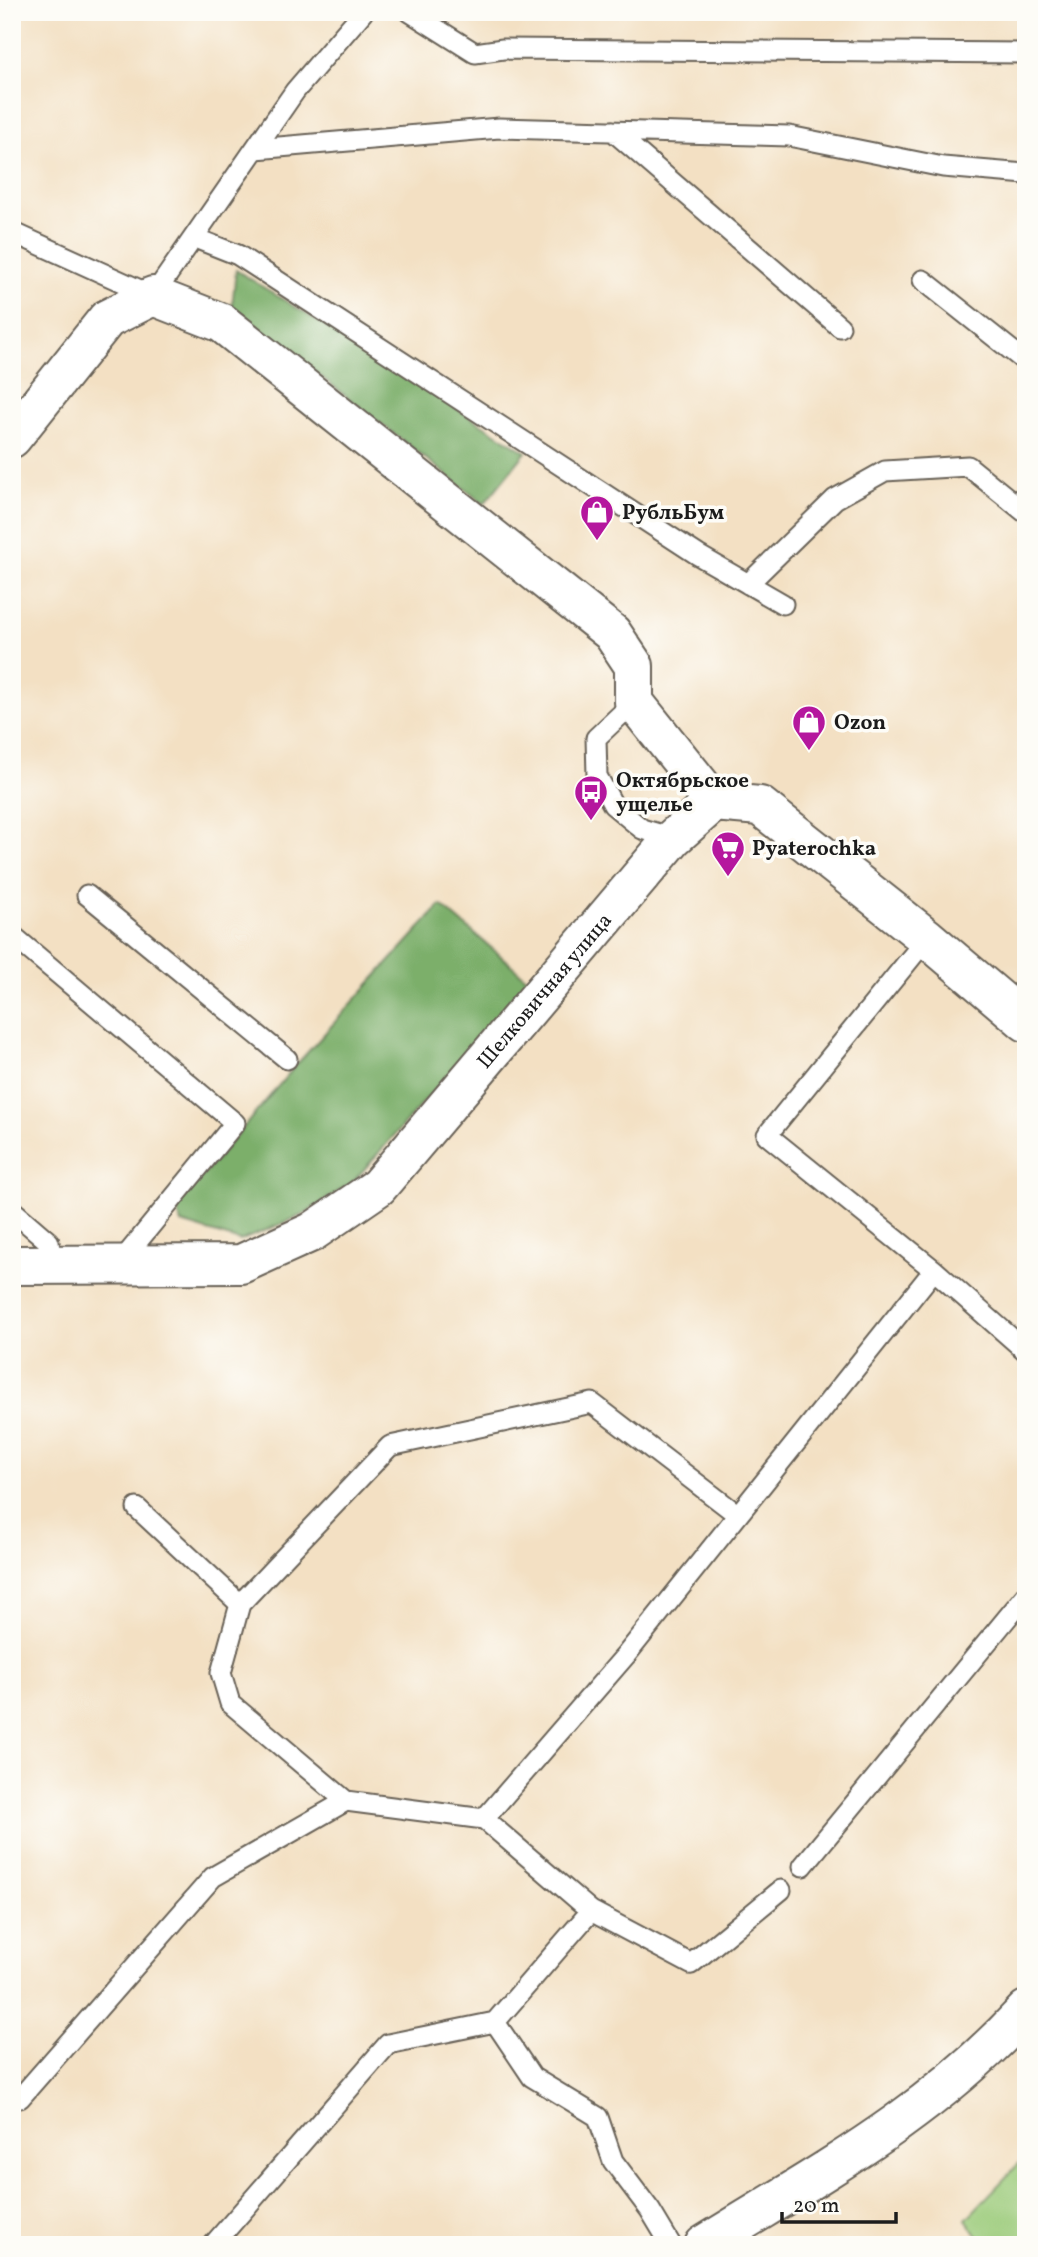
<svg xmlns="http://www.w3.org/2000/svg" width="1038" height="2257" viewBox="0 0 1038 2257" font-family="Vollkorn,serif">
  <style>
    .green { fill: #9bcb7a; stroke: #5c744b; stroke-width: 2 }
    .forest { fill: #7caf6a; stroke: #4c6643; stroke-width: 2 }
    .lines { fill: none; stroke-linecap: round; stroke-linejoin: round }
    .service-casing { stroke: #676156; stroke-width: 23 }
    .minor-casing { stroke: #676156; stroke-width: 42 }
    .service { stroke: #fff; stroke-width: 19 }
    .minor { stroke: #fff; stroke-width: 38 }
    .labels { text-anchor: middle; stroke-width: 7; stroke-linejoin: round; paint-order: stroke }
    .poi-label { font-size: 21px; font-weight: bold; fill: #1c1c1c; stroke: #fdfcf7; text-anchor: start }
    .street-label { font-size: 21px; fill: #1c1c1c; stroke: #fdfcf7 }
  </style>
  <rect width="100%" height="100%" fill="#fdfcf7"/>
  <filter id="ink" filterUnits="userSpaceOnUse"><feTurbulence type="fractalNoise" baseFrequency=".0143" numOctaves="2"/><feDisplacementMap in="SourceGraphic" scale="14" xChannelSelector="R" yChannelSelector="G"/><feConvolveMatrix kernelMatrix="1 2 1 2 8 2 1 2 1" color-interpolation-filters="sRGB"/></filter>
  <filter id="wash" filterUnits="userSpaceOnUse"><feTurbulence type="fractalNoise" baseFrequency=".00686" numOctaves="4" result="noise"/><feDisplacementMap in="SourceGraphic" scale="28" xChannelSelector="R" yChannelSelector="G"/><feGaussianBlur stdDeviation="1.57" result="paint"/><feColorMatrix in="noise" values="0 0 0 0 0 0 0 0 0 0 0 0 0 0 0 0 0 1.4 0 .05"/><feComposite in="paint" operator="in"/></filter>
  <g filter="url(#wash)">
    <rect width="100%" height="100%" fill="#f3e0c3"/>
    <!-- green -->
    <path class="green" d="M1026,2156V2245H984L966,2219Z"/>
    <!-- forest -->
    <path class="forest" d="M236,270L526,452L484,504L232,307Z
      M441,905L530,981L354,1181L303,1215L240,1241L181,1223L176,1207L296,1065Z"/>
  </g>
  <g filter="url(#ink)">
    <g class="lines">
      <!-- service casing -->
      <g class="service-casing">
        <path id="service" d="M410,12L475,53L503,49L1026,53
          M613,131L840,327
          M256,149L499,128L789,136L943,167L1026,174
          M12,232L153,296L295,91L363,12
          M195,238L238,255L698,555L783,604
          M923,280L1026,362
          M748,584L835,499L885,471L968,466L1026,513
          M634,702L596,738L597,776L613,805L642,829L673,838
          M87,895L287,1059
          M12,935L235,1123L120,1263
          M927,938L767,1135L934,1270L1026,1351
          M12,1210L49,1242L52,1267
          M137,1508L240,1604
          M346,1801L230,1703L221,1673L240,1604L390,1446L592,1403L738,1515
          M803,1866L1026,1595
          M781,1890L691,1964L591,1911L484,1819L626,1655L934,1270
          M495,2022L532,2077L598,2117L613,2161L650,2210L671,2245
          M20,2098L213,1877L346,1801L484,1819
          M213,2245L388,2044L495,2022L591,1911"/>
      </g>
      <!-- minor casing -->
      <g class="minor-casing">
        <g id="minor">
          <path d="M12,438L107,319L153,296L222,323L612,633L634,666V702L714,802"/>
          <path id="s1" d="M12,1265L241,1264L312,1232L378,1187L673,838L714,802L760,806L927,938L1026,1022"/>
          <path d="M704,2245C822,2172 931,2114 1026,2010"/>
        </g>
      </g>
      <!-- service -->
      <use href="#service" class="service"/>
      <!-- minor -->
      <use href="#minor" class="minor"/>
    </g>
  </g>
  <!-- icons -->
  <defs>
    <g id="shop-pin" transform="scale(1.75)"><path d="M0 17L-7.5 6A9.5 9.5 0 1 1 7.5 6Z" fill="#b5179e" stroke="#fdfcf7"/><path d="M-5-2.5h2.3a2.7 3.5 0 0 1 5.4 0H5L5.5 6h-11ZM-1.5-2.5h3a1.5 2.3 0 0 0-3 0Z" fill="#fff"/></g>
    <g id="bus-pin" transform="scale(1.75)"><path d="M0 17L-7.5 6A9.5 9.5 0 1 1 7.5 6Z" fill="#b5179e" stroke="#fdfcf7"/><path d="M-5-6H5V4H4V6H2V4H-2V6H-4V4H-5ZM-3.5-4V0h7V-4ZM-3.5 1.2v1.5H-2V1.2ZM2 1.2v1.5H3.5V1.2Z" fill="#fff"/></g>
    <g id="supermarket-pin" transform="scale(1.75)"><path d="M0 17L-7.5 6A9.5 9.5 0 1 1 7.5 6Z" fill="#b5179e" stroke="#fdfcf7"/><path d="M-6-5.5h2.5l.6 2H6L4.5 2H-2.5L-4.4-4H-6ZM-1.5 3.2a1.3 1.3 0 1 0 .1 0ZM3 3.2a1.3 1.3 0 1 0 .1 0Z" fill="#fff"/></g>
  </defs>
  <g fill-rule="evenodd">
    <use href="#shop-pin" x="597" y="512"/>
    <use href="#shop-pin" x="809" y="722"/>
    <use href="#bus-pin" x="591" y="792"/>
    <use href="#supermarket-pin" x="728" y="848"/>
  </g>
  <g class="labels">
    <!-- poi labels -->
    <g class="poi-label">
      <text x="622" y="519">РубльБум</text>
      <text x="834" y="729">Ozon</text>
      <text x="616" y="787">Октябрьское<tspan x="616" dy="24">ущелье</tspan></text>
      <text x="752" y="855">Pyaterochka</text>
    </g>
    <!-- street labels -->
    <g class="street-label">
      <text dy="7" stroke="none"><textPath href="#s1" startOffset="644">Шелковичная улица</textPath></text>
    </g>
  </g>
  <!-- margin -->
  <rect width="1038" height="2257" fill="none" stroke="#fdfcf7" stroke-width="42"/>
  <!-- scale -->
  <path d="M782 2212v10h114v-10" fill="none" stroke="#1c1c1c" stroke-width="3.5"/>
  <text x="793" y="2212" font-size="21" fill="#1c1c1c" stroke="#fdfcf7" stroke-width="5" paint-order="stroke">20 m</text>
</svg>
